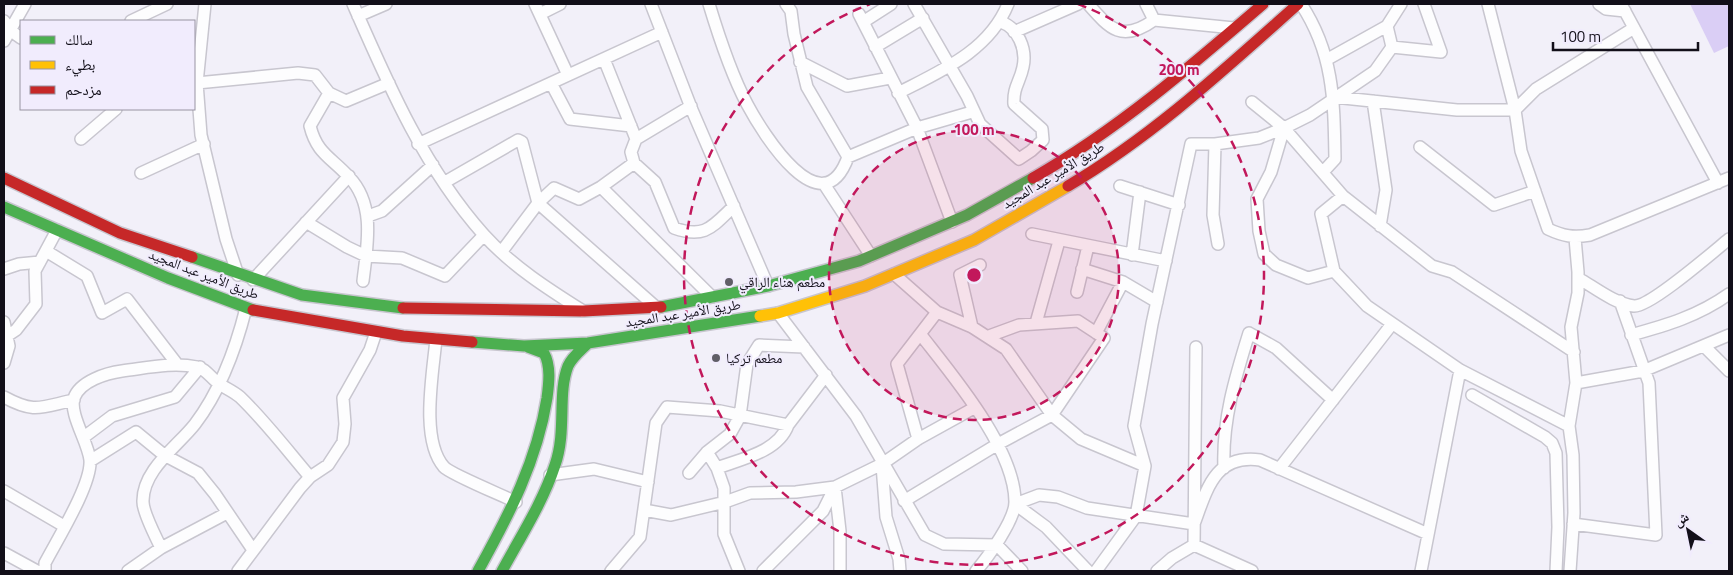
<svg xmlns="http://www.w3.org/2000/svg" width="1733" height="575" viewBox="0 0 1733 575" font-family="'Titillium Web','Noto Naskh Arabic',sans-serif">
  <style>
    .green { fill: #dacef5 }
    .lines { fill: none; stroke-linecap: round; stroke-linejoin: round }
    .street-casing { stroke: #c8c6cf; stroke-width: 14 }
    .fast-casing { stroke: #c8c6cf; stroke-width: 14 }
    .slow-casing { stroke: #c8c6cf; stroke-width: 14 }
    .jam-casing { stroke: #c8c6cf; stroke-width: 14 }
    .street { stroke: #fdfdfe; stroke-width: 11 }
    .fast { stroke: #4caf50; stroke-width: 11 }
    .slow { stroke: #ffc107; stroke-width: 11 }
    .jam { stroke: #c62828; stroke-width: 11 }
    .ring { fill: none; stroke: #c2185b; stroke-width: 2.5; stroke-dasharray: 9 6 }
    .poi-dot { fill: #605e67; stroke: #f1ecfd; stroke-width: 2 }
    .labels { text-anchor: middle; stroke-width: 4; stroke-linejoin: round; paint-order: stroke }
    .street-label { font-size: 14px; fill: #120f19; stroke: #f1ecfd }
    .poi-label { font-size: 14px; fill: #120f19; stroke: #f1ecfd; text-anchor: start }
    .centre { fill: #c2185b; stroke: #f1ecfd; stroke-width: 2.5 }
    .ring-label { font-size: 15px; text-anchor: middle; font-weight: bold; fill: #c2185b; stroke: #f1ecfd; stroke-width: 4; stroke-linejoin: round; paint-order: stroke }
  </style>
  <rect width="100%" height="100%" fill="#f2f0f9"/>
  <!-- green -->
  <path class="green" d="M1690,4H1729V46L1714,53Z"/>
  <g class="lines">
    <!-- street casing -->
    <g class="street-casing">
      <path id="street" d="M205,4L197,83L201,135L226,239L238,275
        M353,4C388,84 424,168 484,235C512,266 548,289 583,311
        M535,4L568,75
        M651,4L692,110L768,286
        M709,4C719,37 731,74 747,104C763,134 822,229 848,157L807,87L794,34L791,11L786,4
        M914,4L967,96L980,124L1019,159L1031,151L1043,140L1042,129L1014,104C1013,87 1020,82 1023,67C1027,49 1018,28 1001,22
        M1088,4C1110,29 1122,43 1154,20
        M1146,4L1154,20L1234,28
        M1301,4C1334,54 1334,101 1335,159L1323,172
        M1488,4L1515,110L1521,151L1548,229C1563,236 1573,238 1590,235L1729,178
        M1599,4L1606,9L1625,11
        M1621,4L1718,183
        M540,14L560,4
        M859,14L917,128L952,222
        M358,16L386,4
        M4,21L11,31L21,38
        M131,21L167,4
        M863,22L891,4
        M1387,26L1392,47L1441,52L1424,4
        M1014,32L1078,4
        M4,41L25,4
        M875,47L923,18
        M604,59L636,139L691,106
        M1326,60L1387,26L1401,4
        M800,62L847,86L890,78
        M197,83L298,73L315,75L329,93L346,101L389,83
        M551,83L570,119L631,126
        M329,93L310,126C317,154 331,157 349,177C376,205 367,246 363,281
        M898,93C941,71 989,51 1008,4
        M1334,97L1457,110H1515L1536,89L1634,28
        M1373,101L1386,190L1380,226
        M1252,102L1284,128L1343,196L1432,266L1452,272L1574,352
        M1284,128L1271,172L1257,199L1259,231L1264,254L1276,265L1308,278L1334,271
        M81,139L116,109
        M418,144L662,32
        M1215,144L1213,215L1218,244
        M1420,147L1494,205L1535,191
        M848,157L917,128L972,112
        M634,163L655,182L674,228C705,239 712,227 734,206
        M141,173L204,144
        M445,182L518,140L522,142L538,203L554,188L579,199L601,187L634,163L631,152L636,139
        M824,184L871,256
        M1120,186L1179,205
        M601,187L712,297
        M1343,196L1321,214L1334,271L1367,306L1460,370L1569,426
        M368,216L382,211L433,165
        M306,222L347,247L366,256L402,258L445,276L484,235
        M1032,234L1166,261
        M46,251L87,276L102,313L127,299L177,364
        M502,251L538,203L657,308
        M1132,255L1140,192
        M4,269L19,264L40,262
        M1082,269L1123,282L1157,302
        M894,274L937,312
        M1578,278C1594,287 1615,304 1634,306C1650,307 1713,252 1729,239
        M253,280L349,176
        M1077,292L1088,246
        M778,313L856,416L925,535L944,544L997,545L1022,571
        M4,322L9,346L4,363
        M1036,323L1059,241
        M972,327L960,275L980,265
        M1096,333L1123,282
        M921,335C953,376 1015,449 1015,502C1015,520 988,557 976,571
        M1631,335C1667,325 1698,316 1729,294
        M7,336L16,330L36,304L35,271L57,230
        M436,339C433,373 420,440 444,467C450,474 504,496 516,502
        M1705,347L1729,371
        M1576,383L1643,371L1729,335
        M1472,395L1545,437L1552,443L1556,453L1558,527L1556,571
        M4,397C35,414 41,407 74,400
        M84,437L112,416L175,397L200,367
        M918,439L897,364L937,312L972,327L1006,349L1052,415L1081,439L1145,466
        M707,452L717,468L724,488V534L739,571
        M90,461L136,432L164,455L198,473L215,494L253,550
        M882,465L886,517L899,559L900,571
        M717,468C741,459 778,452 788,425
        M1224,468C1222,421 1235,378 1249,333L1276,348L1333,400
        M1279,469L1392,324
        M689,473L707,452L730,434L740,416L747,364L759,345L804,347
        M550,475L594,469L648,482
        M835,487L840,531V571
        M4,491L64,526
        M904,501L998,444L1052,415L1104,338L1078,321L1019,325L989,336
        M1015,504L1039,495L1058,497L1087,508L1194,524C1207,489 1215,454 1260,460L1428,534
        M1015,504L1046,527L1088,571
        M644,510L671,515L725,502L750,493L796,492L835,487L882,464L918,439L974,408
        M1573,524L1656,535L1649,383L1620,301
        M1194,545L1252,571
        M161,548C156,537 143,513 143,502C142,470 178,446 195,424C220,391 236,348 246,308
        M4,553L37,571
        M45,571V563C57,540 92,484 90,460C88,442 69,414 74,398C80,381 107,373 122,371C147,368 172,362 197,367C205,368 211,378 218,383C225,388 233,391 240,397C265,421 287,450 310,477
        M128,571L161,548L227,513
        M238,571L300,488L310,477L328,465L343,442L345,424L343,398L370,350L376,332
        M611,571L640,537L656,423L667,407L720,411L788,425L826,375
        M763,571L823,511L835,487
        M1096,571L1136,516L1145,466L1134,426L1152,324L1191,144H1215L1259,138L1284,128L1310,115L1375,71L1392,47
        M1157,571L1172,558L1194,545L1196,347
        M1421,571L1460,370
        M1570,571L1574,513L1573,455L1569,426L1576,383L1571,327L1578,293V272L1575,238"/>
    </g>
    <!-- fast casing -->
    <g class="fast-casing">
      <path id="fast" d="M4,207L168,278L253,310
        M192,257L302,295L403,308
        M661,307L768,286L859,261L967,215L1033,178
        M472,342L524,346L588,343L760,316
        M478,571C509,515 537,461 547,398C549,383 551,366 544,353L528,347
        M502,571C521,536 543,502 555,465C567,431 557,394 568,366C572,357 581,350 588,343"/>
    </g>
    <!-- slow casing -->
    <g class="slow-casing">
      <path id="slow" d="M760,316L778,313L865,286L974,240L1068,186"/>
    </g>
    <!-- jam casing -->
    <g class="jam-casing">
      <path id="jam" d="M4,178L120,233L192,257
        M1033,178C1117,130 1190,67 1263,4
        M1068,186C1153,136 1225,69 1298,4
        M403,308L583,311L661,307
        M253,310L403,336L472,342"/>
    </g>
    <!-- street -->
    <use href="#street" class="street"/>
    <!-- fast -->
    <use href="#fast" class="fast"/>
    <!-- slow -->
    <use href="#slow" class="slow"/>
    <!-- jam -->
    <use href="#jam" class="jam"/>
  </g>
  <!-- distance rings -->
  <circle cx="974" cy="275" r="145" fill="#c2185b" fill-opacity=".12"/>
  <g class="ring">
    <circle cx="974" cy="275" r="145"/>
    <path d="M1078 4A290 290 0 1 1 870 4"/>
  </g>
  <!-- markers -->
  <g class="poi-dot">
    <circle cx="729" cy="282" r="5"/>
    <circle cx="716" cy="358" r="5"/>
  </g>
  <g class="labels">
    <!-- street labels -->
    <g class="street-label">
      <text transform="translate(1053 175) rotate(-31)" y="5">طريق الأمير عبد المجيد</text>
      <text transform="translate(204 274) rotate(21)" y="5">طريق الأمير عبد المجيد</text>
      <text transform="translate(683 313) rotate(-9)" y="5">طريق الأمير عبد المجيد</text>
    </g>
    <!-- poi labels -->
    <g class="poi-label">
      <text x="739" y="287">مطعم هناء الراقي</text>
      <text x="726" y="363">مطعم تركيا</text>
    </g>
  </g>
  <circle cx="974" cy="275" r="8" class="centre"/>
  <g class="ring-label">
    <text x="1179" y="75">200 m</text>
    <text x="974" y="135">100 m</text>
  </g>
  <!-- border -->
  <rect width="1733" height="575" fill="none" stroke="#120f19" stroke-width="10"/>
  <!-- legend -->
  <rect x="20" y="20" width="175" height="90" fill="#f1ecfd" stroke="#9894a2"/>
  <rect x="30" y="36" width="25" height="8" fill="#4caf50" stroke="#9894a2"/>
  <text x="65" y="45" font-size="15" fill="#120f19">سالك</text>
  <rect x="30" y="61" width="25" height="8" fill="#ffc107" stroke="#9894a2"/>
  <text x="65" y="70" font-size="15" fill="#120f19">بطيء</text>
  <rect x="30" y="86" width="25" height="8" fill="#c62828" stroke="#9894a2"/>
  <text x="65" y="95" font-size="15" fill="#120f19">مزدحم</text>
  <!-- north arrow -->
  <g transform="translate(1688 530) rotate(327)" stroke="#f1ecfd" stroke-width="4" paint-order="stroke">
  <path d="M0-4L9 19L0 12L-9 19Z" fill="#120f19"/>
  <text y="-8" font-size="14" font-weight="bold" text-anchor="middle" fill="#120f19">ش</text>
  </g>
  <!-- scale -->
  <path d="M1553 42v8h145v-8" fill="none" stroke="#120f19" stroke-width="2.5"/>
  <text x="1560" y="42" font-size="15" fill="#120f19" stroke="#f1ecfd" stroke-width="4" paint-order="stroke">100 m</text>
</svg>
